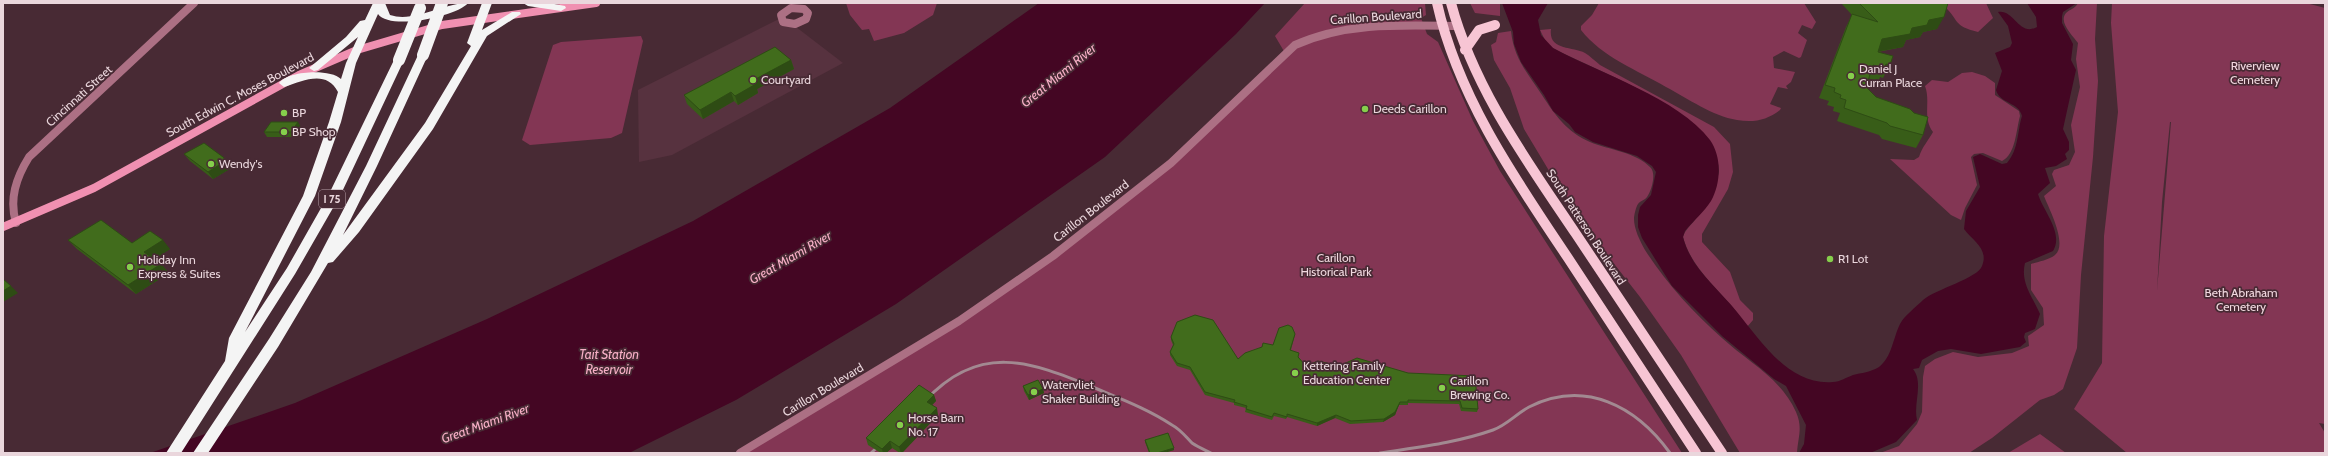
<svg xmlns="http://www.w3.org/2000/svg" width="2328" height="456" viewBox="0 0 2328 456" font-family="Cabin,sans-serif">
  <style>
    .built { fill: #57323f }
    .green { fill: #833654; fill-rule: evenodd }
    .water { fill: #440623 }
    .lines { fill: none; stroke-linecap: round; stroke-linejoin: round }
    .minor { stroke: #ac7084; stroke-width: 8 }
    .tertiary { stroke: #ac7084; stroke-width: 8 }
    .secondary { stroke: #f090b1; stroke-width: 8 }
    .primary { stroke: #f7c5d4; stroke-width: 10 }
    .motorway { fill: #f4f4f4; fill-rule: evenodd }
    .rail { stroke: #a28991; stroke-width: 3 }
    .motorway-bridge { stroke: #f4f4f4; stroke-width: 12 }
    .wall { fill: #385d18 }
    .shaded-wall { fill: #2e4c14 }
    .building { fill: #416c1c; stroke: #2e4c14 }
    .poi-dot { fill: #86cf4c; stroke: #482a34; stroke-width: 1.5 }
    .labels { text-anchor: middle; stroke-width: 3.5; stroke-linejoin: round; paint-order: stroke }
    .shield { fill: #482a34; stroke: #b9a2aa; stroke-width: 1 }
    .shield-label { font-size: 11px; font-weight: bold; fill: #ead6dc }
    .street-label { font-size: 12px; fill: #ead6dc; stroke: #482a34 }
    .park-label { font-size: 12px; fill: #f2d9e0; stroke: #482a34 }
    .poi-label { font-size: 12px; fill: #ead6dc; stroke: #482a34; text-anchor: start }
    .water-label { font-size: 13px; font-style: italic; fill: #f7afc6; stroke: #482a34 }
  </style>
  <rect width="100%" height="100%" fill="#482a34"/>
  <!-- built -->
  <path class="built" d="M783,17L843,63L672,155L639,162L638,90Z"/>
  <!-- green -->
  <path class="green" d="M846,3H937L933,15L904,33L874,41L869,29L862,30L850,15Z
    M1305,3H1425L1426,15L1421,18L1427,34L1438,42L1473,121L1500,171L1682,453H740L959,321L1135,193L1285,53L1275,36Z
    M1470,3H1500V16L1475,13Z
    M1599,3H1804L1816,22L1812,29L1802,25L1798,33L1807,40L1801,57L1799,58L1784,51L1773,57L1774,68L1795,72L1791,82L1786,86L1788,89L1778,87L1770,104L1781,108L1780,110C1767,120 1754,123 1737,120C1712,116 1689,99 1666,87C1637,70 1602,57 1581,30V26L1592,15Z
    M1949,3H1986L1993,18L1978,32C1953,26 1959,20 1945,7Z
    M2078,3H2097L2095,39L2098,81L2093,157L2081,275L2077,348L2063,389L2054,395L2040,400L1992,438L1969,453H1880L1899,446L1917,424L1922,412L1923,377L1925,366L1935,359L1953,352L1978,357L2012,353L2029,346L2028,336L2044,325L2043,308L2031,290V264C2037,262 2049,260 2055,255C2068,244 2049,209 2044,196L2056,186L2052,174L2054,170L2069,165L2075,152L2071,125L2080,87L2076,59L2078,43C2073,36 2058,22 2066,13C2070,9 2075,9 2078,3Z
    M2112,3H2306L2325,8V424L2319,423L2325,433V453H2127L2074,409L2102,363L2104,236L2118,112L2111,23ZM2170,122H2171L2157,291L2162,202Z
    M1551,29C1548,51 1572,46 1585,53C1590,56 1595,61 1600,65L1714,127L1730,144L1733,172L1728,189L1702,234V242L1730,272L1740,300L1753,313V320L1747,327C1728,295 1693,274 1683,237C1685,230 1690,226 1695,220C1700,213 1719,179 1719,171C1719,113 1597,72 1553,48L1546,42L1540,30Z
    M1511,31C1514,59 1527,72 1542,95C1555,115 1567,132 1590,142C1609,150 1636,152 1651,168C1656,174 1652,190 1647,197C1645,200 1640,201 1638,204C1636,207 1634,215 1634,219C1634,229 1640,241 1645,250C1666,283 1693,312 1722,338C1748,362 1781,378 1796,412C1803,428 1798,437 1797,453H1740L1681,355L1640,297L1576,215L1568,198L1551,174L1524,129L1510,88L1494,60L1491,45L1496,42L1498,33Z
    M641,36L643,41L622,133L611,138L530,145L522,140L553,45L561,42Z
    M1972,72L1985,76L1995,83V95L2019,111L2020,116C2016,130 2016,154 2002,161L1983,153L1974,154L1971,157L1977,185L1965,208L1961,220L1951,215L1890,159L1914,160L1919,157C1922,147 1928,141 1933,132C1922,117 1931,102 1925,86L1932,80L1948,82L1962,73Z
    M2040,434L2066,453H2008Z"/>
  <!-- water -->
  <path class="water" d="M1039,3H1265L1236,34L1105,157L896,304L736,400L629,453H150L295,403L487,319L693,221L890,108Z
    M1502,3H1548L1538,20L1541,35L1553,48C1599,73 1678,98 1710,140C1722,157 1721,183 1711,201C1704,212 1693,221 1685,231L1683,237C1691,269 1718,288 1737,312C1761,341 1789,386 1833,382C1840,382 1847,377 1853,375C1861,373 1871,372 1879,367C1892,357 1893,338 1900,324C1904,316 1916,307 1923,300C1936,289 1978,278 1982,266C1989,249 1973,241 1964,229L1966,211L1980,187L1973,157L1980,154L2002,164L2007,163C2019,149 2017,132 2022,116C2019,102 2000,104 1996,90L2002,71L1995,53L2010,47L2012,43L2008,26L1998,12C2014,9 2019,37 2037,27L2036,17L2027,3H2077L2063,12L2062,16V23L2073,44L2071,60L2076,70L2063,129L2069,142V150L2065,154L2067,159L2056,166L2045,168L2050,183L2038,194C2043,211 2064,233 2053,251L2025,263C2020,283 2033,297 2040,314L2035,329L2025,333L2024,337L2026,342L2020,347L1981,354L1951,349L1938,351L1922,360L1919,368L1913,369C1924,383 1913,403 1917,420L1896,442L1870,453H1799L1804,444L1806,425L1786,386L1774,379L1722,336L1672,286L1642,238L1638,227V215L1640,207L1651,195L1656,172L1652,166L1637,156L1593,142L1575,132L1569,124L1553,111L1544,95L1521,62L1514,44L1513,32Z"/>
  <g class="lines">
    <!-- minor -->
    <path class="minor" d="M791,8L804,9L808,13L806,19L795,24L783,22L781,15Z"/>
    <!-- tertiary -->
    <path class="tertiary" d="M16,223C9,199 16,178 29,157L194,3
      M740,453L959,321L1053,256L1171,163L1295,45C1346,22 1402,25 1457,26"/>
    <!-- secondary -->
    <path class="secondary" d="M3,227L94,188L299,75L357,50L442,25L596,3"/>
    <!-- primary -->
    <path class="primary" d="M1437,3C1458,97 1515,179 1568,258C1610,323 1653,388 1696,453
      M1451,3C1474,89 1527,161 1576,234C1624,307 1673,380 1722,453
      M1465,50L1479,30L1495,25"/>
    <!-- motorway -->
    <path class="motorway" d="M373,3H385L390,15C414,23 443,3 468,3C458,16 390,31 378,14L356,63L341,122L315,196L245,332L287,268L329,194L394,60L399,57L403,58L404,60L341,194L295,274L181,453H166L225,361L229,338L303,196L329,122L338,92C326,69 303,81 284,87L279,83C287,71 330,68 341,79L346,63L358,37L318,70L314,71L309,68L346,37L360,21L365,20Z
      M482,3H492L482,30L512,12H520L521,14L487,36L433,129L359,232L333,262L328,263L278,347L208,453H193L269,339L311,272L366,166L419,53H427L428,55L377,166L343,235L425,123L471,46L467,43Z
      M523,3H549L565,6L566,8L561,11L528,6Z"/>
    <!-- rail -->
    <path class="rail" d="M924,402C979,342 1030,361 1095,388C1121,399 1148,409 1172,425C1180,429 1186,437 1192,443C1198,447 1205,450 1211,453
      M871,453L883,442
      M1380,453C1418,447 1456,443 1493,430C1507,425 1516,414 1529,407C1585,379 1636,406 1670,453"/>
    <!-- motorway-bridge -->
    <path class="motorway-bridge" d="M423,55L442,3
      M399,60L420,8"/>
  </g>
  <!-- wall -->
  <path class="wall" d="M1841,3H1948L1937,29L1923,32L1920,37L1906,40L1903,47L1878,52L1890,65L1883,78L1880,77L1878,82L1868,78L1866,87L1876,97L1923,135L1916,148L1882,139L1879,135L1837,121L1840,113L1833,111L1834,107L1827,105L1829,101L1819,98L1846,27L1852,15Z
    M791,60L794,69L757,89L758,93L738,105L734,101L703,119L687,104L684,95Z
    M301,127L294,137H267L264,132Z
    M184,154L233,167L213,179L190,161Z
    M68,240L170,249L154,259L161,264L169,273L136,294L77,249Z
    M1295,334L1291,350L1298,357L1306,366H1339L1408,373L1478,409L1477,412L1461,411L1459,404L1408,403V405H1399L1395,415L1383,422L1350,424L1335,418L1317,426L1287,417L1286,419L1274,416L1272,420L1245,412L1246,408L1234,405V403L1205,395L1190,370L1177,366L1170,355V352L1173,345L1171,340V337L1238,359L1273,345Z
    M1023,386L1043,389L1044,393L1029,400L1024,391Z
    M934,395L936,401L932,405L938,415L902,453H900L892,448L886,453H881L868,445L866,438Z
    M1145,440L1174,448V450L1164,453H1149L1145,442Z"/>
  <!-- shaded-wall -->
  <path class="shaded-wall" d="M1944,17L1937,29L1923,32L1920,37L1906,40L1903,47L1875,52L1882,39L1912,28L1929,20Z
    M791,60L794,69L757,89L758,93L738,105L735,96L752,81Z
    M731,92L734,101L703,119L700,110Z
    M298,122L301,127L294,137L291,132Z
    M227,160L233,167L213,179L208,172Z
    M163,240L170,249L152,261L144,252Z
    M161,264L169,273L136,294L128,285Z
    M11,286L18,293L3,302V291Z
    M1043,389L1044,393L1029,400L1028,395Z
    M934,395L936,401L929,408L927,402Z
    M1400,402L1395,415L1383,422L1384,419Z
    M937,408L938,415L902,453H901L899,447Z
    M1336,415L1335,418L1317,426V423Z
    M890,441L892,448L886,453H883L882,449Z
    M1174,448V450L1164,453H1157Z"/>
  <!-- building -->
  <path class="building" d="M1859,3H1948L1944,17L1929,20L1927,25L1912,28L1910,34L1882,39L1878,52L1893,56L1890,65L1886,64L1885,69L1873,65L1866,87L1876,97L1910,109L1914,113L1928,117L1923,135L1890,126L1887,123L1844,108L1846,100L1840,98L1841,95L1834,92L1835,88L1825,85L1852,14L1878,22Z
    M775,47L791,60L752,81L756,84L735,96L731,92L700,110L684,95Z
    M271,122H298L291,132H264Z
    M204,143L227,160L208,172L184,154Z
    M101,220L132,243L150,231L163,240L144,252L161,264L128,285L68,240Z
    M3,279L11,286L3,291Z
    M1195,315L1213,320L1238,359L1245,353L1262,347L1263,343L1273,345L1279,328L1288,325L1292,327L1295,334L1290,350L1299,353L1298,357L1306,366L1318,361L1339,366L1357,358L1408,373L1475,376L1478,409L1462,408L1460,401L1408,400V402H1400L1395,412L1384,419L1351,421L1336,415L1317,423L1287,414V417L1274,413L1272,417L1246,409L1247,406L1234,402L1235,400L1205,392L1190,367L1177,363L1170,352L1174,344L1171,337L1177,322Z
    M1038,380L1043,389L1028,395L1023,386Z
    M919,385L934,395L927,402L937,408L899,447L890,441L882,449L866,438Z
    M1168,433L1174,448L1157,453H1150L1145,440Z"/>
  <!-- markers -->
  <g class="poi-dot">
    <circle cx="1851" cy="76" r="4"/>
    <circle cx="753" cy="80" r="4"/>
    <circle cx="1365" cy="109" r="4"/>
    <circle cx="284" cy="113" r="4"/>
    <circle cx="284" cy="132" r="4"/>
    <circle cx="211" cy="164" r="4"/>
    <circle cx="1830" cy="259" r="4"/>
    <circle cx="130" cy="267" r="4"/>
    <circle cx="1295" cy="373" r="4"/>
    <circle cx="1442" cy="388" r="4"/>
    <circle cx="1034" cy="392" r="4"/>
    <circle cx="900" cy="425" r="4"/>
  </g>
  <g class="labels">
    <!-- shield labels -->
    <rect class="shield" x="319" y="190" width="26" height="18" rx="3"/>
    <g class="shield-label">
      <text x="332" y="203">I 75</text>
    </g>
    <!-- street labels -->
    <g class="street-label">
      <text transform="translate(1376 17) rotate(-4)" y="4">Carillon Boulevard</text>
      <text transform="translate(240 95) rotate(-28)" y="4">South Edwin C. Moses Boulevard</text>
      <text transform="translate(79 96) rotate(-42)" y="4">Cincinnati Street</text>
      <text transform="translate(1091 211) rotate(-38)" y="4">Carillon Boulevard</text>
      <text transform="translate(1586 227) rotate(57)" y="4">South Patterson Boulevard</text>
      <text transform="translate(823 390) rotate(-31)" y="4">Carillon Boulevard</text>
    </g>
    <!-- park labels -->
    <g class="park-label">
      <text x="2255" y="70">Riverview<tspan x="2255" dy="14">Cemetery</tspan></text>
      <text x="1336" y="262">Carillon<tspan x="1336" dy="14">Historical Park</tspan></text>
      <text x="2241" y="297">Beth Abraham<tspan x="2241" dy="14">Cemetery</tspan></text>
    </g>
    <!-- poi labels -->
    <g class="poi-label">
      <text x="1859" y="73">Daniel J<tspan x="1859" dy="14">Curran Place</tspan></text>
      <text x="761" y="84">Courtyard</text>
      <text x="1373" y="113">Deeds Carillon</text>
      <text x="292" y="117">BP</text>
      <text x="292" y="136">BP Shop</text>
      <text x="219" y="168">Wendy's</text>
      <text x="1838" y="263">R1 Lot</text>
      <text x="138" y="264">Holiday Inn<tspan x="138" dy="14">Express &amp; Suites</tspan></text>
      <text x="1303" y="370">Kettering Family<tspan x="1303" dy="14">Education Center</tspan></text>
      <text x="1450" y="385">Carillon<tspan x="1450" dy="14">Brewing Co.</tspan></text>
      <text x="1042" y="389">Watervliet<tspan x="1042" dy="14">Shaker Building</tspan></text>
      <text x="908" y="422">Horse Barn<tspan x="908" dy="14">No. 17</tspan></text>
    </g>
    <!-- water labels -->
    <g class="water-label">
      <text transform="translate(1058 75) rotate(-39)" y="5">Great Miami River</text>
      <text transform="translate(790 257) rotate(-30)" y="5">Great Miami River</text>
      <text x="609" y="359">Tait Station<tspan x="609" dy="15">Reservoir</tspan></text>
      <text transform="translate(485 423) rotate(-20)" y="5">Great Miami River</text>
    </g>
  </g>
  <!-- border -->
  <rect width="2328" height="456" fill="none" stroke="#ead6dc" stroke-width="8"/>
</svg>
